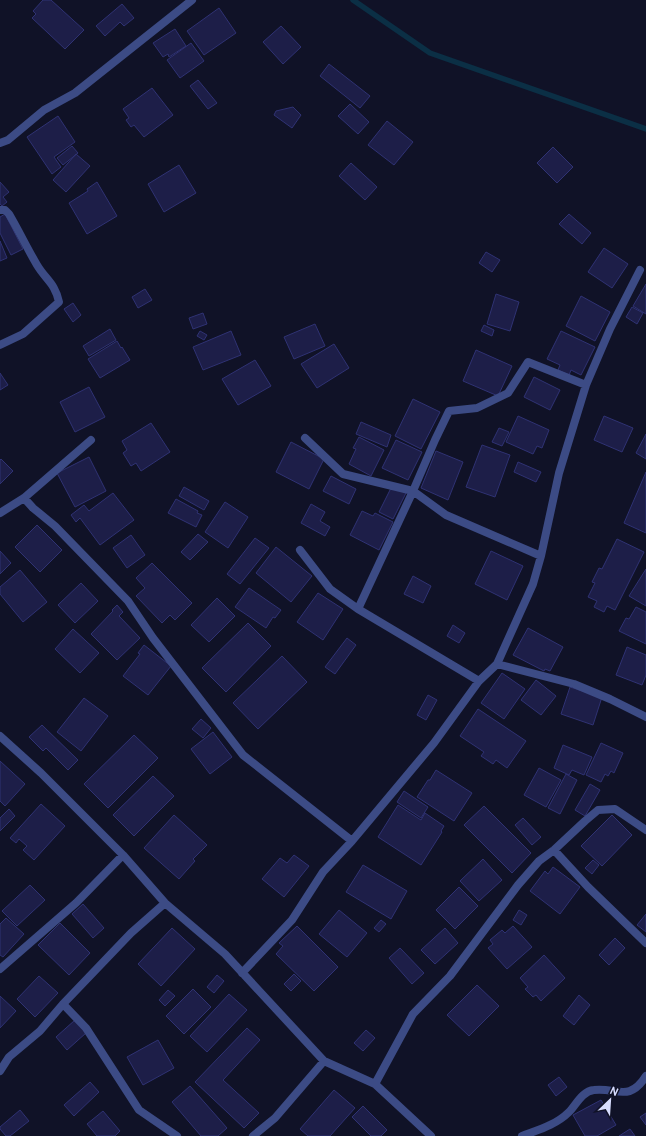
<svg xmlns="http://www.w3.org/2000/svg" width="646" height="1136" viewBox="0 0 646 1136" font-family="Overpass,sans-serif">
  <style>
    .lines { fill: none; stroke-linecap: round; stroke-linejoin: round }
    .stream { stroke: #0b2f45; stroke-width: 5.5 }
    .building { fill: #1d1e48; stroke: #2f3273 }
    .minor { stroke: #3c4b85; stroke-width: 8 }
  </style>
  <rect width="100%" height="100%" fill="#101227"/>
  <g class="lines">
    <!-- stream -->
    <path class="stream" d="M353,0L430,53L646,129"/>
  </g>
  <!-- building -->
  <path class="building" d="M43,0H51L84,30L65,49L32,18L36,14L33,11Z
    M122,4L134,18L124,26L120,22L105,36L96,26Z
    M219,8L236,33L204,55L187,31Z
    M281,26L301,47L283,64L263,42Z
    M175,29L186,46L169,57L168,54L163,57L153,43Z
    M191,43L204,61L180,78L167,60Z
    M329,64L370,96L360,108L320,76Z
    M198,80L217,103L208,109L190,86Z
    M152,88L173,115L144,137L134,125L131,127L126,120L129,118L123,109Z
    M350,104L369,122L358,134L338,116Z
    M293,107L301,115L292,128L274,115L276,111Z
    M58,116L75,142L54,157L61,167L52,174L27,137Z
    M387,121L413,142L394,165L368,145Z
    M72,146L78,153L63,165L57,158Z
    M553,147L573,167L557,183L537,163Z
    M76,154L90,166L66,192L53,180Z
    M351,163L377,187L365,200L339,176Z
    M179,165L196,193L164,212L148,184Z
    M0,182L9,192L3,197L7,202L2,206L0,204Z
    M97,182L117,216L87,234L69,203L88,191L87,189Z
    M5,214L23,249L11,255L0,233V217Z
    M569,214L591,233L582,244L559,224Z
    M0,241L7,258L0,261Z
    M604,248L628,264L612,288L588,272Z
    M486,252L500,260L492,272L479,263Z
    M646,284V314L633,306Z
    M145,289L152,300L138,308L132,297Z
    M496,294L519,302L510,331L487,324Z
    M581,296L610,312L595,341L566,326Z
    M73,303L81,315L73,322L64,309Z
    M632,307L643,313L637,324L626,317Z
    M203,313L207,324L193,329L189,318Z
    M315,324L325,346L294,359L284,337Z
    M484,325L494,330L492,336L481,331Z
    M110,329L116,340L89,356L83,346Z
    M200,331L207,335L204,340L197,336Z
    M231,331L241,355L203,370L193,347Z
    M561,331L595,347L581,375L571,370L569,375L558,370L560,365L547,359Z
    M117,341L121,348L122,347L130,360L100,378L88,359Z
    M334,344L349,368L317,388L301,364Z
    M476,350L512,366L498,396L463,381Z
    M255,360L271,386L238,405L222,379Z
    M0,373L8,385L0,390Z
    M534,377L560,390L550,410L524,397Z
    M89,387L105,417L75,432L60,402Z
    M413,399L440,412L421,449L395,436Z
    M518,416L549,430L542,448L537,446L533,454L506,442Z
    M604,416L633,428L622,452L594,440Z
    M361,422L391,435L387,447L356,434Z
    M151,423L170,452L141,471L136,463L131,466L123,453L127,450L122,441Z
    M499,428L509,432L502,446L492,442Z
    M646,434V459L636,453Z
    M359,437L384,450L371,476L349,464L356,449L353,448Z
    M396,440L422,452L408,480L382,468Z
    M291,442L324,459L309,489L276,472Z
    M482,445L510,455L495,497L466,487Z
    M436,451L463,462L448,500L421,488Z
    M89,457L106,491L75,507L57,473Z
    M1,459L13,471L0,484V460Z
    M518,462L541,472L536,482L514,472Z
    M646,472V533L624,523Z
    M331,476L356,489L349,504L323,491Z
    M392,486L406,493L393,519L379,512Z
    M184,487L209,501L204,510L179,496Z
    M113,493L134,520L100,545L80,518L76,522L71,515L84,505L89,511Z
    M176,499L198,511L197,513L202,515L196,527L168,513Z
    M225,502L248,517L228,548L205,532Z
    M311,504L325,512L320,521L330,527L325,536L301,523Z
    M362,511L373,516L375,513L393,522L379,550L350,535Z
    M37,525L62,550L40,572L15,547Z
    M198,534L208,542L190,560L181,552Z
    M131,535L145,555L127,568L113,548Z
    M255,538L269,548L240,584L227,574Z
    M617,539L644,552L615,610L607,606L604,612L594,607L597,601L588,597L595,583L592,582L599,568L602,569Z
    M276,547L312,576L291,602L256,573Z
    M0,551L11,563L0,574Z
    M491,551L523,566L507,600L475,584Z
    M152,563L192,603L175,620L170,615L162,623L136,596L145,588L136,578Z
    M646,569V606L629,596Z
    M20,570L47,602L23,622L0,594V587Z
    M413,576L431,586L423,603L404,594Z
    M81,583L98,601L75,623L58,605Z
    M249,588L281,610L275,618L273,617L266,628L235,607Z
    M318,593L343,609L323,640L297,622Z
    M217,598L235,616L209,642L191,625Z
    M117,605L123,612L119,616L140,638L117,660L91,634L113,611L112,610Z
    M636,607L646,612V644L619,631L626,618L629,619Z
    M248,623L271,646L226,692L202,668Z
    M453,625L465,633L459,643L447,636Z
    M528,628L563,647L550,671L545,669L544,671L513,655Z
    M73,629L99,653L80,673L55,649Z
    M347,638L356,645L335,674L325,667Z
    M144,645L171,666L148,695L123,676L140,654L138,653Z
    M627,647L646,655V675L642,685L616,675Z
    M282,656L307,682L258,729L233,703Z
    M502,673L525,689L504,719L481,703Z
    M536,680L556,696L541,715L521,700Z
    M570,687L602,697L593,725L561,714Z
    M428,695L437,700L426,720L417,715Z
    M84,698L108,716L81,751L57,732Z
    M478,709L526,741L507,768L496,760L493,764L481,756L484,752L460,736Z
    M201,719L211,728L203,738L192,729Z
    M42,725L78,760L68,770L46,748L43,751L29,737Z
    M213,732L232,757L210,774L191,749Z
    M134,735L158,758L108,808L84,784Z
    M601,743L623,753L614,773L611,771L608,776L605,774L601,782L586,775Z
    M563,745L592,757L584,775L572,770L569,775L554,768Z
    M0,761L25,784L5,806L0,801Z
    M539,768L561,780L546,807L524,795Z
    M436,770L472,793L454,821L417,797L428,780H430Z
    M566,774L577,780L560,814L548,808Z
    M153,776L174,796L134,836L113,815Z
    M590,784L600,790L585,816L575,810Z
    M404,791L428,807L421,818L397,802Z
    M41,804L65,826L34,860L23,850L27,846L19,839L16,843L10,838Z
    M398,805L421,820L425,813L444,826L441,831L442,832L421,865L378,837Z
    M484,806L531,853L512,873L464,825Z
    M9,809L15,816L0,831V818Z
    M174,815L207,845L193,859L195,861L179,879L144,848Z
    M612,815L632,835L602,866L581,846Z
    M523,818L541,837L532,845L515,825Z
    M294,855L309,866L284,897L262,879L280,858L287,863Z
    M483,859L502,880L479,901L460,881Z
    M593,860L599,865L592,874L585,868Z
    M363,865L407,891L391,919L346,892Z
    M553,867L580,887L560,914L530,891L545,871L548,874Z
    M30,885L45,900L17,926L2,911Z
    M459,887L478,906L455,929L436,910Z
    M83,904L104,928L93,938L72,914Z
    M339,910L367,933L347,957L319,934Z
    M519,910L527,915L521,925L513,920Z
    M646,914V932L637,925Z
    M6,918L24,934L3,957L0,955V924Z
    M381,920L386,924L379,932L374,928Z
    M60,923L90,953L69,975L38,945Z
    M297,926L338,967L314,991L276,954L283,946L279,943Z
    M513,926L532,947L507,969L488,948L493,944L490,940L502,930L505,933Z
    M172,928L195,949L161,986L138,964Z
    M445,928L458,943L435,964L421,950Z
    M615,938L625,948L609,965L599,955Z
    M400,948L424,973L412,984L389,958Z
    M544,955L565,978L541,1001L536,995L533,997L525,989L528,987L520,978Z
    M294,974L301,981L291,991L284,984Z
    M217,975L224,981L214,993L207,987Z
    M39,976L58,993L35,1017L17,999Z
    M477,985L499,1006L469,1036L447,1015Z
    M193,989L211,1007L184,1034L166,1016Z
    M168,990L175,996L165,1006L159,1000Z
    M229,994L247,1010L207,1052L190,1036Z
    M579,995L590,1005L574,1025L563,1016Z
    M0,996L16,1011L0,1028Z
    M75,1020L86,1033L67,1050L56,1037Z
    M247,1028L260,1040L223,1080L259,1113L244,1128L195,1082Z
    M366,1030L375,1038L363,1051L354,1043Z
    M158,1040L174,1068L143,1085L127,1057Z
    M559,1077L567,1087L556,1096L548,1085Z
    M90,1082L99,1092L74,1116L64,1105Z
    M190,1086L227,1128L218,1136H201L172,1102Z
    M334,1090L355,1108L330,1136H308L300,1129Z
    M601,1100L616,1125L597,1136H585L573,1115Z
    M363,1106L387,1130L381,1136H371L352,1117Z
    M20,1110L29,1121L10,1136H6L0,1129V1127Z
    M103,1111L120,1131L115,1136H97L87,1124Z
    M646,1113V1125L640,1117Z
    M630,1129L635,1136H619Z"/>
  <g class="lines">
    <!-- minor -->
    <path class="minor" d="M0,143L8,140L44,110L75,93L192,0
      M0,210H5L9,214C19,231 27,248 37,265C46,280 55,283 59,302L23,334L0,345
      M305,438L343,474L413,491L435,440L449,411L477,408L508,393L528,362L586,385
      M24,498L33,508L55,526L128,601L153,638L243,755L352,841
      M0,513L24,498L91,440
      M300,550L330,589L358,609L479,681
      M358,609L413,491L446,515L541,556
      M497,664L574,684L610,699L646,717
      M0,736L41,773L123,855L165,903L225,954L324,1061L375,1084L431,1136
      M554,850L588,887L646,943
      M0,969L76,903L123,855
      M242,973L292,920L323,872L352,841L434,743L479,681L497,664L533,584L541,556L559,473L586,385L610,329L640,270
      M63,1004L86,1028L139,1110L177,1136
      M0,1071L9,1057L40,1031L63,1004L131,933L165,903
      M375,1084L413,1014L450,976L518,885L539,861L554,850L585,821L598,810L615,809L646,830
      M253,1136L275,1118L324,1061
      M522,1136C538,1130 556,1125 569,1112C576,1105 582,1091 594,1090C616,1087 629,1103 646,1076"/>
  </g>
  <!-- north arrow -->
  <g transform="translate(610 1100) rotate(25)" stroke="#101227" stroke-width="3" paint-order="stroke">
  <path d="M0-3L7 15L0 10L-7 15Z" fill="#d7dcfe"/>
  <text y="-6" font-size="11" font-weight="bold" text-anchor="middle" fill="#d7dcfe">N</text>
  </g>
</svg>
